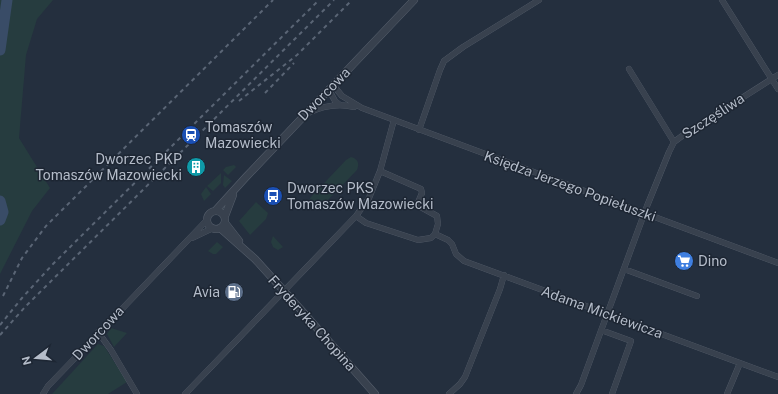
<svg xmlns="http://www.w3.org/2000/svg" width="778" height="394" viewBox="0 0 778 394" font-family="'Public Sans',sans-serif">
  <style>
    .green { fill: #263c3f }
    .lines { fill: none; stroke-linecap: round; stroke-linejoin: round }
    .river { stroke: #394c67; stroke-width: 11 }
    .minor-casing { stroke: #565f6c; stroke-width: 6 }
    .tertiary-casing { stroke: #565f6c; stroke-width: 8 }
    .minor { stroke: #38414e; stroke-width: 5.5 }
    .tertiary { stroke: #38414e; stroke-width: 7 }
    .rail { stroke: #5a6575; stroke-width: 2; stroke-dasharray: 4 4; stroke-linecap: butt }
    .labels { text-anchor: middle; stroke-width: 3; stroke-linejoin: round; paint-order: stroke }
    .street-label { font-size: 14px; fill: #b4bcc9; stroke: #1d2633 }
    .poi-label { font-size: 14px; fill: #b4bcc9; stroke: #1d2633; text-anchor: start }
  </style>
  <rect width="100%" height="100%" fill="#242f3e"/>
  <!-- green -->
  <path class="green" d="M0,0H53L37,19L26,55L19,138L50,188L32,211L0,274Z
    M351,157L354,158C359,161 359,165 357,170L321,207L316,210L311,207L308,202L311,197L346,160Z
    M234,165L236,167L228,175L223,170L226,167Z
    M221,173V183L213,191L207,186Z
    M224,175L232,181L225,188L223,185Z
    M206,187L211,194L204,201L201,194Z
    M256,202L268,213L266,219L250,235L239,221Z
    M273,236L283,247L278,250L273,247L271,242Z
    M217,242L223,247L216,254H213L208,251Z
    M111,328L127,333L114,347L107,334Z
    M98,344L104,346L127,382L108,394H52Z"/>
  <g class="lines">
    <!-- river -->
    <path class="river" d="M0,50L7,0
      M0,201L3,212L0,220"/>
    <!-- minor casing -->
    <g class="minor-casing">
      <path id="minor" d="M722,0L778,89
        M629,69L674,142
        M333,85L342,96L362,108L778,263
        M329,90L335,101L340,105
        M308,113C323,106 337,103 354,107
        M419,130L440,70L444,61L463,47L539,0
        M380,171L421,189L422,193L417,205L437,216L438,224L435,234
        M356,216L366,223L418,240L431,238L435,234L448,240L452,244L456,254L464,261L778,377
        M192,238L213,228
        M624,269L697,296
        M601,330L631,341L612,394
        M98,332L111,350L137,394
        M43,394L48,386L77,356L207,220
        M185,394L356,216L369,198L380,171L394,120
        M449,394L460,384L465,377L500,289L504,275
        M576,394L581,385L647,206L669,152L674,142L682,136L778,75
        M727,394L740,363"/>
    </g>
    <!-- tertiary casing -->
    <g class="tertiary-casing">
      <path id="tertiary" d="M216,210L246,177L414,0
        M207 220a9 9 0 1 1 18 0a9 9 0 1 1-18 0Z
        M225,216L233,195
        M225,223L239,241
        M220,228L255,259L302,311L375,394"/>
    </g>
    <!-- minor -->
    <use href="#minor" class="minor"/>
    <!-- tertiary -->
    <use href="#tertiary" class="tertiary"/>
    <!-- rail -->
    <path class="rail" d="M265,93L294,63
      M239,101L297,55L352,0
      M3,296L22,258L46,226L273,0
      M0,325L22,298L53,264L319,0
      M0,335L26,306L334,0"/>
  </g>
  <!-- icons -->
  <defs>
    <g id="station-disc" transform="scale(1)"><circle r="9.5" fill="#1a4fb4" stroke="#1d2633"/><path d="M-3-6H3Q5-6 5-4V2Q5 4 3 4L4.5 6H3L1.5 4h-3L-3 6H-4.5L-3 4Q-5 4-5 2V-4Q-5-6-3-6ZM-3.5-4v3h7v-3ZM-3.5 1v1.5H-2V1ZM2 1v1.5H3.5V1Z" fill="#fff"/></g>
    <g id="building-disc" transform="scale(1)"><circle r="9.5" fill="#0f9aa8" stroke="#1d2633"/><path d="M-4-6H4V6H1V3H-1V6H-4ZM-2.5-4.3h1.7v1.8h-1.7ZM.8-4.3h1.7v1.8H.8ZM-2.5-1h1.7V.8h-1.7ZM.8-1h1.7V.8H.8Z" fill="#fff"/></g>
    <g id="bus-disc" transform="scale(1)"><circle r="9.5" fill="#1a4fb4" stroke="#1d2633"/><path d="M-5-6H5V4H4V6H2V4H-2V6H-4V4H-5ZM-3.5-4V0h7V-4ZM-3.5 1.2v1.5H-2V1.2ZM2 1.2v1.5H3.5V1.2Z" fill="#fff"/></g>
    <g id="supermarket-disc" transform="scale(1)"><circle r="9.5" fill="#3f7fe0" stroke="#1d2633"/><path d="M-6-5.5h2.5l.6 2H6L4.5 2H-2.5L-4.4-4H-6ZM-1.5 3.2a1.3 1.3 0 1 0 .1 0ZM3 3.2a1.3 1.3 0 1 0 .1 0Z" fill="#fff"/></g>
    <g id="fuel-disc" transform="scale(1)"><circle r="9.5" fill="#5c6f8a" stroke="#1d2633"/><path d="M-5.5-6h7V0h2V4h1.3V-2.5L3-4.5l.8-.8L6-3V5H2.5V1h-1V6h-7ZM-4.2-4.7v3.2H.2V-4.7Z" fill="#fff"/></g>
  </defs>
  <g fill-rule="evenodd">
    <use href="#station-disc" x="191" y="135"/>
    <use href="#building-disc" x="196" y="167"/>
    <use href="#bus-disc" x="273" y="196"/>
    <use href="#supermarket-disc" x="684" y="261"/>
    <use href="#fuel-disc" x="234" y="292"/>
  </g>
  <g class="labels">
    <!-- street labels -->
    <g class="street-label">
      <text transform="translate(324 94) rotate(-46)" y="5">Dworcowa</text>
      <text transform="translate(713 116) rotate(-33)" y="5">Szczęśliwa</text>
      <text transform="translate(570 186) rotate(20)" y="5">Księdza Jerzego Popiełuszki</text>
      <text transform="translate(602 312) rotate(20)" y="5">Adama Mickiewicza</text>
      <text transform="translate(312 323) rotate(48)" y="5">Fryderyka Chopina</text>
      <text transform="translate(98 333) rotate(-47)" y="5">Dworcowa</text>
    </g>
    <!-- poi labels -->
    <g class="poi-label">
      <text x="205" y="132">Tomaszów<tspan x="205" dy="16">Mazowiecki</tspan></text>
      <text x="182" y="164" text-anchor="end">Dworzec PKP<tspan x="182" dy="16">Tomaszów Mazowiecki</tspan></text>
      <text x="287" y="193">Dworzec PKS<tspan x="287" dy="16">Tomaszów Mazowiecki</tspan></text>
      <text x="698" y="266">Dino</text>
      <text x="220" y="297" text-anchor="end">Avia</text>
    </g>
  </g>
  <!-- north arrow -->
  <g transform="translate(36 358) rotate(254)" stroke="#1d2633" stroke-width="3" paint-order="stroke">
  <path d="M0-3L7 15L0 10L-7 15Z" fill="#b4bcc9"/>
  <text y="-6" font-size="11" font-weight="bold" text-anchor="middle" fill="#b4bcc9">N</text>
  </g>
</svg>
